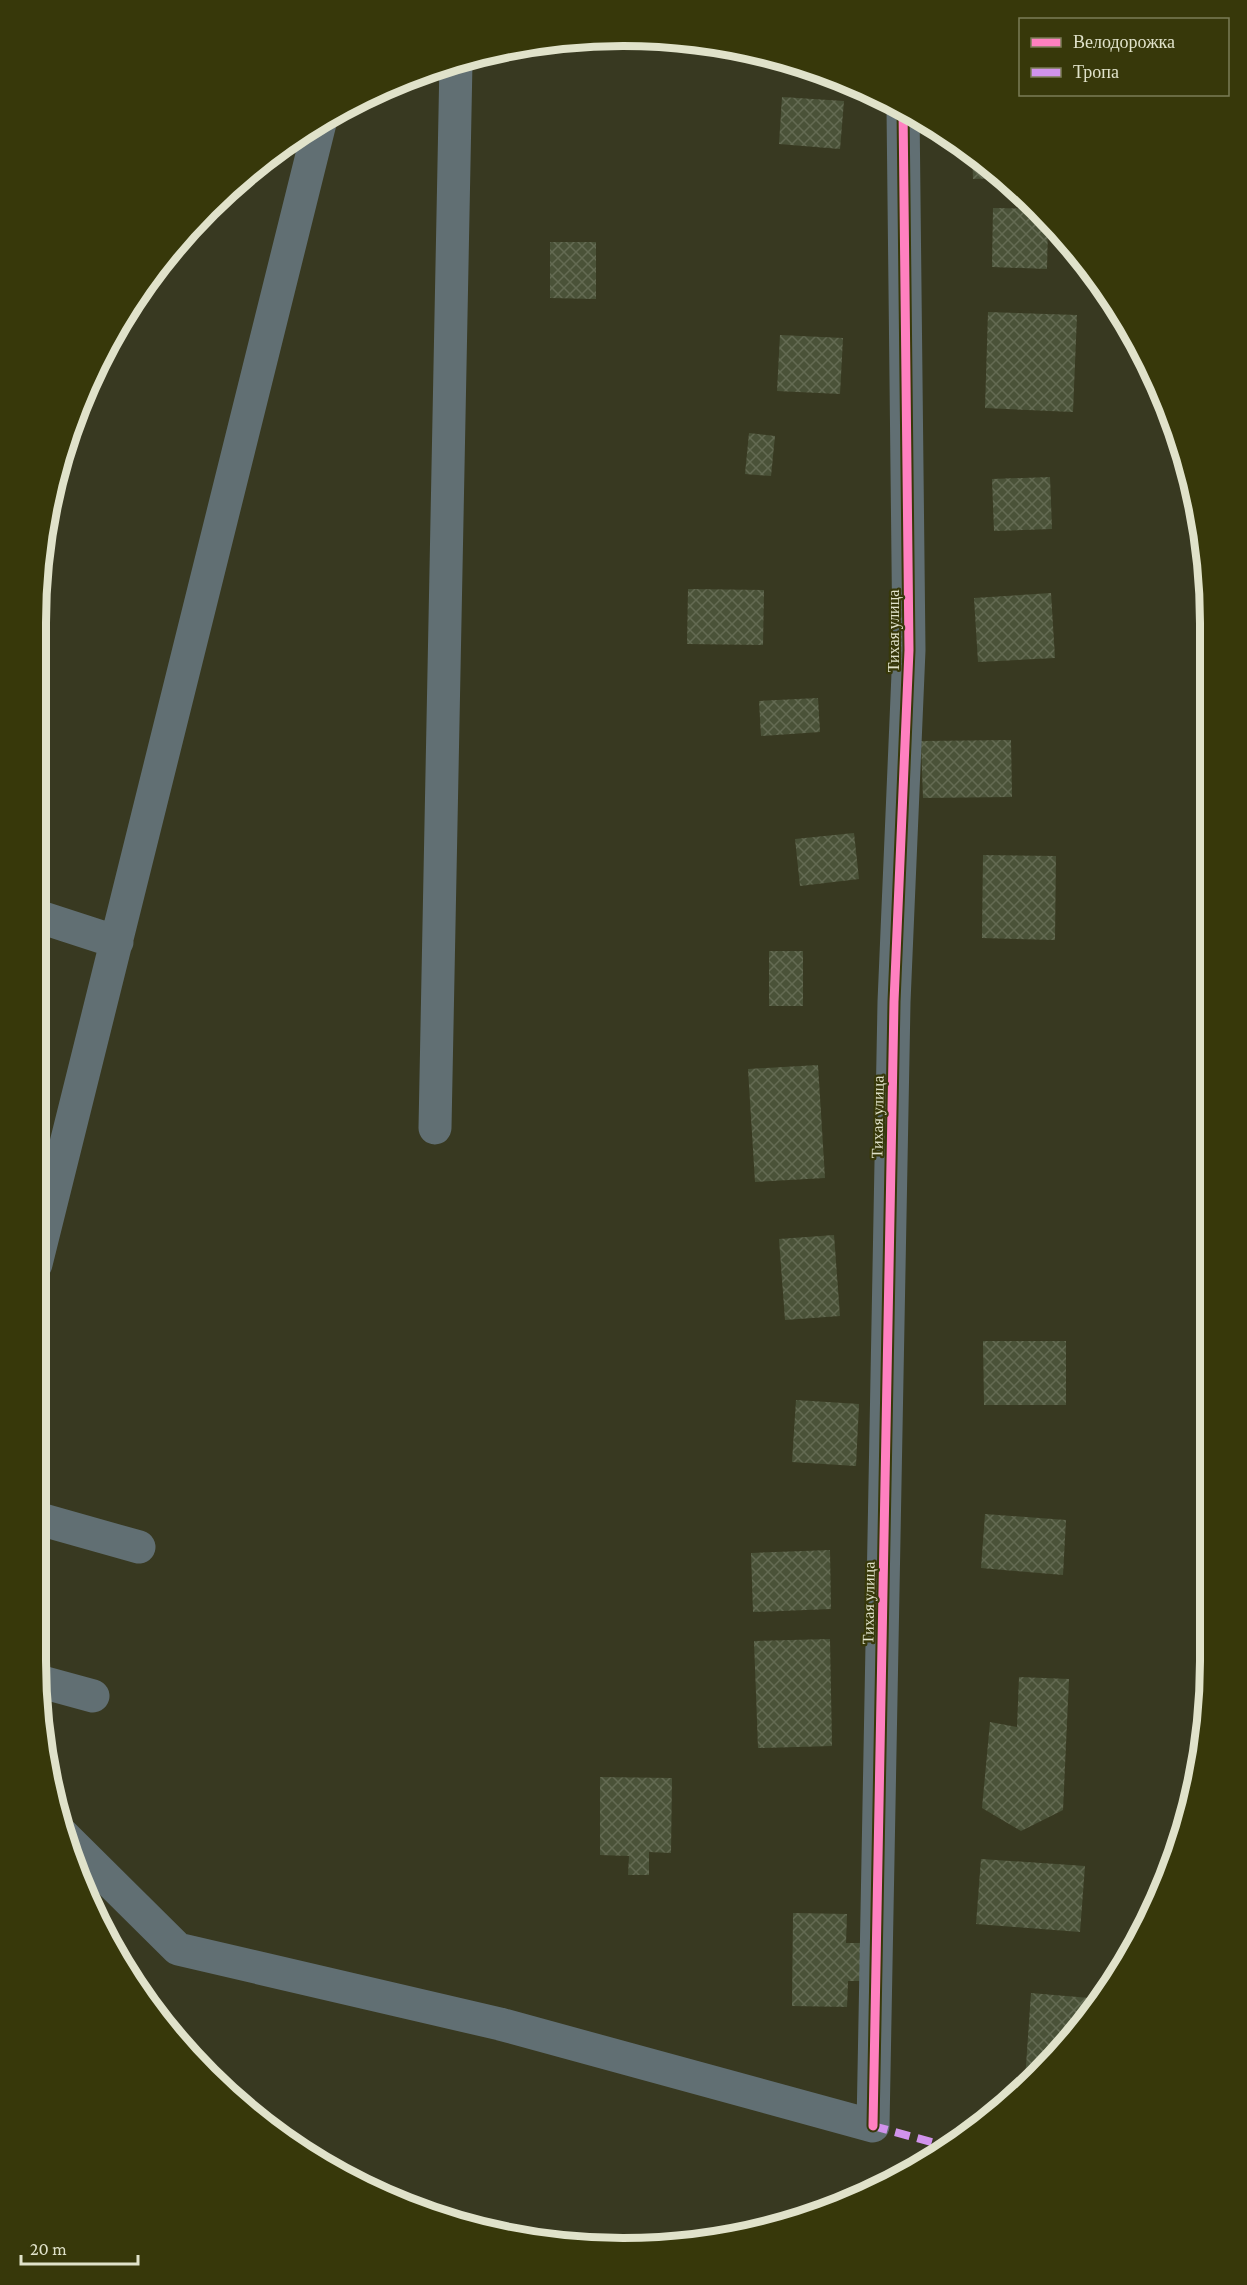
<svg xmlns="http://www.w3.org/2000/svg" width="1247" height="2285" viewBox="0 0 1247 2285" font-family="'Crimson Pro',serif">
  <style>
    .building { fill: url(#building-cross-hatch) }
    .lines { fill: none; stroke-linecap: round; stroke-linejoin: round }
    .minor { stroke: #616f73; stroke-width: 33 }
    .quiet { stroke: #d193ec; stroke-width: 8; stroke-dasharray: 15 8; stroke-linecap: butt }
    .cycleway-casing { stroke: #37380a; stroke-width: 13 }
    .cycleway { stroke: #ff80c0; stroke-width: 9 }
    .labels { text-anchor: middle; stroke-width: 4.5; stroke-linejoin: round; paint-order: stroke }
    .street-label { font-size: 16px; fill: #e0e2ca; stroke: #37380a }
    .rim { fill: none; stroke: #e0e2ca; stroke-width: 8 }
  </style>
  <defs>
    <pattern id="building-cross-hatch" width="8" height="8" patternUnits="userSpaceOnUse" patternTransform="scale(1.5)"><rect width="8" height="8" fill="#4a5238"/><path d="M0 0l8 8M0 8l8-8" fill="none" stroke="#646b53"/></pattern>
  </defs>
  <rect width="100%" height="100%" fill="#383921"/>
  <!-- building -->
  <path class="building" d="M782,97L844,101L840,149L779,144Z
    M972,154L1006,178L973,179Z
    M993,208L1035,209L1048,225L1047,269L992,267Z
    M550,242H596V299L550,298Z
    M988,312L1077,315L1073,412L985,408Z
    M780,335L843,338L840,394L777,391Z
    M749,433L775,436L771,476L745,474Z
    M1050,477L1052,529L994,531L992,479Z
    M688,589L764,590L763,645L687,644Z
    M1051,593L1055,658L978,662L974,598Z
    M818,698L820,732L761,736L759,701Z
    M1011,740L1012,797L923,798L921,741Z
    M854,833L859,879L800,886L795,839Z
    M983,855L1056,856L1055,940L982,938Z
    M769,951H803V1006H769Z
    M818,1065L825,1178L755,1182L748,1069Z
    M834,1235L840,1316L785,1320L779,1239Z
    M983,1341H1066V1405H984Z
    M796,1400L859,1404L856,1466L792,1462Z
    M985,1514L1066,1520L1063,1575L981,1568Z
    M830,1550L831,1609L753,1612L751,1553Z
    M830,1639L832,1746L758,1748L754,1641Z
    M1019,1677L1069,1679L1063,1810L1021,1831L982,1808L990,1722L1017,1727Z
    M600,1777L672,1778L671,1853L649,1852V1875H628L629,1856L600,1855Z
    M981,1859L1085,1866L1080,1932L976,1924Z
    M793,1913L847,1914L846,1943H863L862,1981H848L847,2007L792,2006Z
    M1031,1993L1101,1999L1089,2019L1033,2080H1025Z"/>
  <g class="lines">
    <!-- minor -->
    <path class="minor" d="M37,916L117,942
      M435,1128L456,62
      M36,1264L320,123
      M36,1518L139,1547
      M38,1681L93,1696
      M63,1835L178,1949L500,2024L873,2126L894,1002L909,650L903,108"/>
    <!-- quiet -->
    <path class="quiet" d="M873,2126L953,2148"/>
    <!-- cycleway casing -->
    <g class="cycleway-casing">
      <path id="cycleway" d="M873,2126L894,1002L909,650L903,108"/>
    </g>
    <!-- cycleway -->
    <use href="#cycleway" class="cycleway"/>
  </g>
  <g class="labels">
    <!-- street labels -->
    <g class="street-label">
      <text transform="translate(893 631) rotate(-90)" y="6">Тихая улица</text>
      <text transform="translate(877 1117) rotate(-89)" y="6">Тихая улица</text>
      <text transform="translate(868 1603) rotate(-89)" y="6">Тихая улица</text>
    </g>
  </g>
  <!-- crop -->
  <path d="M0 0H1247V2285H0ZM623 46H623A577 577 0 0 1 1200 623V1661A577 577 0 0 1 623 2238H623A577 577 0 0 1 46 1661V623A577 577 0 0 1 623 46Z" fill="#37380a" fill-rule="evenodd"/>
  <path class="rim" d="M623 46H623A577 577 0 0 1 1200 623V1661A577 577 0 0 1 623 2238H623A577 577 0 0 1 46 1661V623A577 577 0 0 1 623 46Z"/>
  <!-- legend -->
  <rect x="1019" y="18" width="210" height="78" fill="#37380a" stroke="#7b7c57" stroke-width="1.5"/>
  <rect x="1031" y="38" width="30" height="9" fill="#ff80c0" stroke="#7b7c57" stroke-width="1.5"/>
  <text x="1073" y="48" font-size="18" fill="#e0e2ca">Велодорожка</text>
  <rect x="1031" y="68" width="30" height="9" fill="#d193ec" stroke="#7b7c57" stroke-width="1.5"/>
  <text x="1073" y="78" font-size="18" fill="#e0e2ca">Тропа</text>
  <!-- scale -->
  <path d="M21 2255v9h117v-9" fill="none" stroke="#e0e2ca" stroke-width="3"/>
  <text x="30" y="2255" font-size="18" fill="#e0e2ca" stroke="#37380a" stroke-width="4.5" paint-order="stroke">20 m</text>
</svg>
